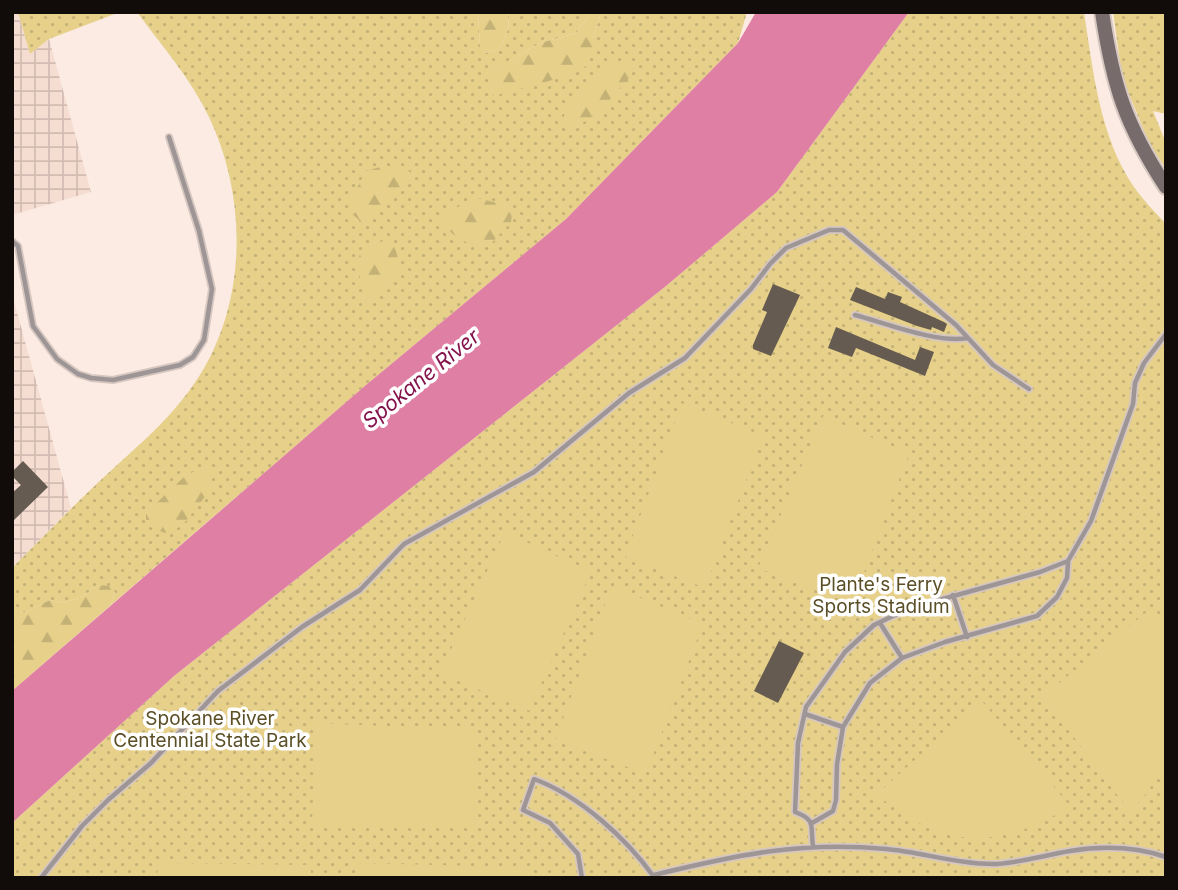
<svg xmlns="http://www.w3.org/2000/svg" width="1178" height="890" viewBox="0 0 1178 890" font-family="Inter,sans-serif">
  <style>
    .industrial { fill: url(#industrial-grid) }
    .grass { fill: url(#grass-dots) }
    .forest { fill: url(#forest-firs) }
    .garden { fill: #e6d08a }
    .water { fill: #de7fa3 }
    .building { fill: #655b50 }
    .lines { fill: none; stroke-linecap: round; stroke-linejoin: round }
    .lane-casing { stroke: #d6c7c0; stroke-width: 8 }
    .secondary-casing { stroke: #d6c7c0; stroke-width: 18 }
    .lane { stroke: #9e9696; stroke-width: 4.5 }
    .secondary { stroke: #776c6b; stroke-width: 14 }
    .labels { text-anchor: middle; stroke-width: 7; stroke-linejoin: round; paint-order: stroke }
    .park-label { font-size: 19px; fill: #5b4f26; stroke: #fff }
    .water-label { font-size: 21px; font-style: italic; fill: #84134c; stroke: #fff }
  </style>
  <defs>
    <pattern id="industrial-grid" width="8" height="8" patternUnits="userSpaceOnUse" patternTransform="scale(1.75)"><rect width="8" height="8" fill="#f6ddd2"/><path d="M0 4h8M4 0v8" fill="none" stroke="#d2bcb3"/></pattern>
    <pattern id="grass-dots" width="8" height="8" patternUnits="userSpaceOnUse" patternTransform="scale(1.75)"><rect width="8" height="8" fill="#e6d08a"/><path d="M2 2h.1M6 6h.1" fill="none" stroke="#c4b176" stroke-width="1.8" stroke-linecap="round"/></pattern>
    <pattern id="forest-firs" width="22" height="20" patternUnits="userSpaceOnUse" patternTransform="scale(1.75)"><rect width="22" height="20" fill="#e6d08a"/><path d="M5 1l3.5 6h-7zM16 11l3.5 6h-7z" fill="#c4b176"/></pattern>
  </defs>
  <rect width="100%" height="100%" fill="#fcebe3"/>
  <!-- industrial -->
  <path class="industrial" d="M12,12H18L30,54L49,39L91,192L12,215Z
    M12,294L71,508L12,568Z"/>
  <!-- grass -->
  <path class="grass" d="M18,12H120L49,39L30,54Z
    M137,12H478L480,47L485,53L499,49C505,38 513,24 506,12H591L576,33L540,43L491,71L493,96L593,52V39L601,12H747L738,43L566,219L366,385L111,605L115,592L98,585L82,597L63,603L50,600L23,613L12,609V568C42,538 72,507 103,478C133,450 165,424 189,391C247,314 250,203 209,117C191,79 162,46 137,12Z
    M909,12H1084C1093,71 1100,138 1134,187C1143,200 1155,212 1166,224V878H12V823L174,676L666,286L777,192Z
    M1113,12H1166V114L1153,111L1166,143V169L1149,143L1122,77Z"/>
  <!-- forest -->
  <path class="forest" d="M478,12H506C513,24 505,38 499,49L485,53L480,48Z
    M591,12H601L593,39L594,52L585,67L560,78L493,96L490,71L540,43L576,33Z
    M623,62L631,67L629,78C615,93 589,130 568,125L563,118L570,104L613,63Z
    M380,167H403L411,173L409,181L365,225L352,214L351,200L366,171Z
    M473,197L501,204L512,213L511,222L489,246C468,248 452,235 438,220Z
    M391,240C406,264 396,295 367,301C358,267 345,246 391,240Z
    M199,469L208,471L214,485L182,526L165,533L146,525V513L185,476Z
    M98,585L109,586L115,592L111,605L12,691V609L23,613L50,600L63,603L82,597Z"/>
  <!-- garden -->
  <path class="garden" d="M682,403L763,436L705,588L625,557Z
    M823,416L909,454L852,604L758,568Z
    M505,532L591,572L529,711L440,673Z
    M612,586L703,624L646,774L555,740Z
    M1154,606L1166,631V764L1146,794L1130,812L1043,696Z
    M981,700L1070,806C1031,832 982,848 937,831C915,823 895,808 876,795Z
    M316,723L476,730L474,827L312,824Z
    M158,863L311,865V878H157Z
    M356,863L523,867V878H356Z"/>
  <!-- water -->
  <path class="water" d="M756,12H909L777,192L666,286L174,676L12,823V691L366,385L566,219L738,43Z"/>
  <!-- building -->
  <path class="building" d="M773,284L800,295L771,356L753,349V345L767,312L762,310Z
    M856,287L885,299L888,292L902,297L900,302L944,322L947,324L944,332L932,327L931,330L917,326L850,300Z
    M836,327L915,360L920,347L934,352L925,376L856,348L852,357L828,348Z
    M23,461L48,487L12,522V493L21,485L12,476V472Z
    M779,641L804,653L778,703L754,691Z"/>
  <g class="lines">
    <!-- lane casing -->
    <g class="lane-casing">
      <path id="lane" d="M12,241L18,246L33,326L57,359L78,374L91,378L113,380L180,365L193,357L204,340L212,289L199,231L169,137
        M855,315C885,323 939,344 968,338
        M953,595L967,637
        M880,623L902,658
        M805,714L843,727
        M812,823L833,811L836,800L837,764L843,727L870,683L902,658L945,642L1037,616L1057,597L1067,578L1068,562
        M813,846C810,826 817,820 795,812L798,743L806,707L845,652L874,625L910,608L1040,572L1068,561L1091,521L1133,404L1135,383L1144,363L1166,334
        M654,875C736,855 800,841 886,849C922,852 960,865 997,864C1022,862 1046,855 1070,851C1101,846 1136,847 1166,857
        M41,878L82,826L108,800L151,763L218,691L302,627L360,590L404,544L534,472L629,393L685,358L751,289L770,264L786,248L829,230H843L956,325L993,365L1029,389
        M582,878L578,854L550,823L523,810L534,779C580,796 626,838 654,877"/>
    </g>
    <!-- secondary casing -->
    <g class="secondary-casing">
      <path id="secondary" d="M1102,12C1113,86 1125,124 1166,187"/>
    </g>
    <!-- lane -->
    <use href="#lane" class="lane"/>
    <!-- secondary -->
    <use href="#secondary" class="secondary"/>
  </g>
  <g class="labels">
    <!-- park labels -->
    <g class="park-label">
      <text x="881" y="591">Plante's Ferry<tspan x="881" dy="22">Sports Stadium</tspan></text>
      <text x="210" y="725">Spokane River<tspan x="210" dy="22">Centennial State Park</tspan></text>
    </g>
    <!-- water labels -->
    <g class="water-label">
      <text transform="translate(421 379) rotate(-39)" y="7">Spokane River</text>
    </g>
  </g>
  <!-- border -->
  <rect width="1178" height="890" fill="none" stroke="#110c09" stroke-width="28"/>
</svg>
